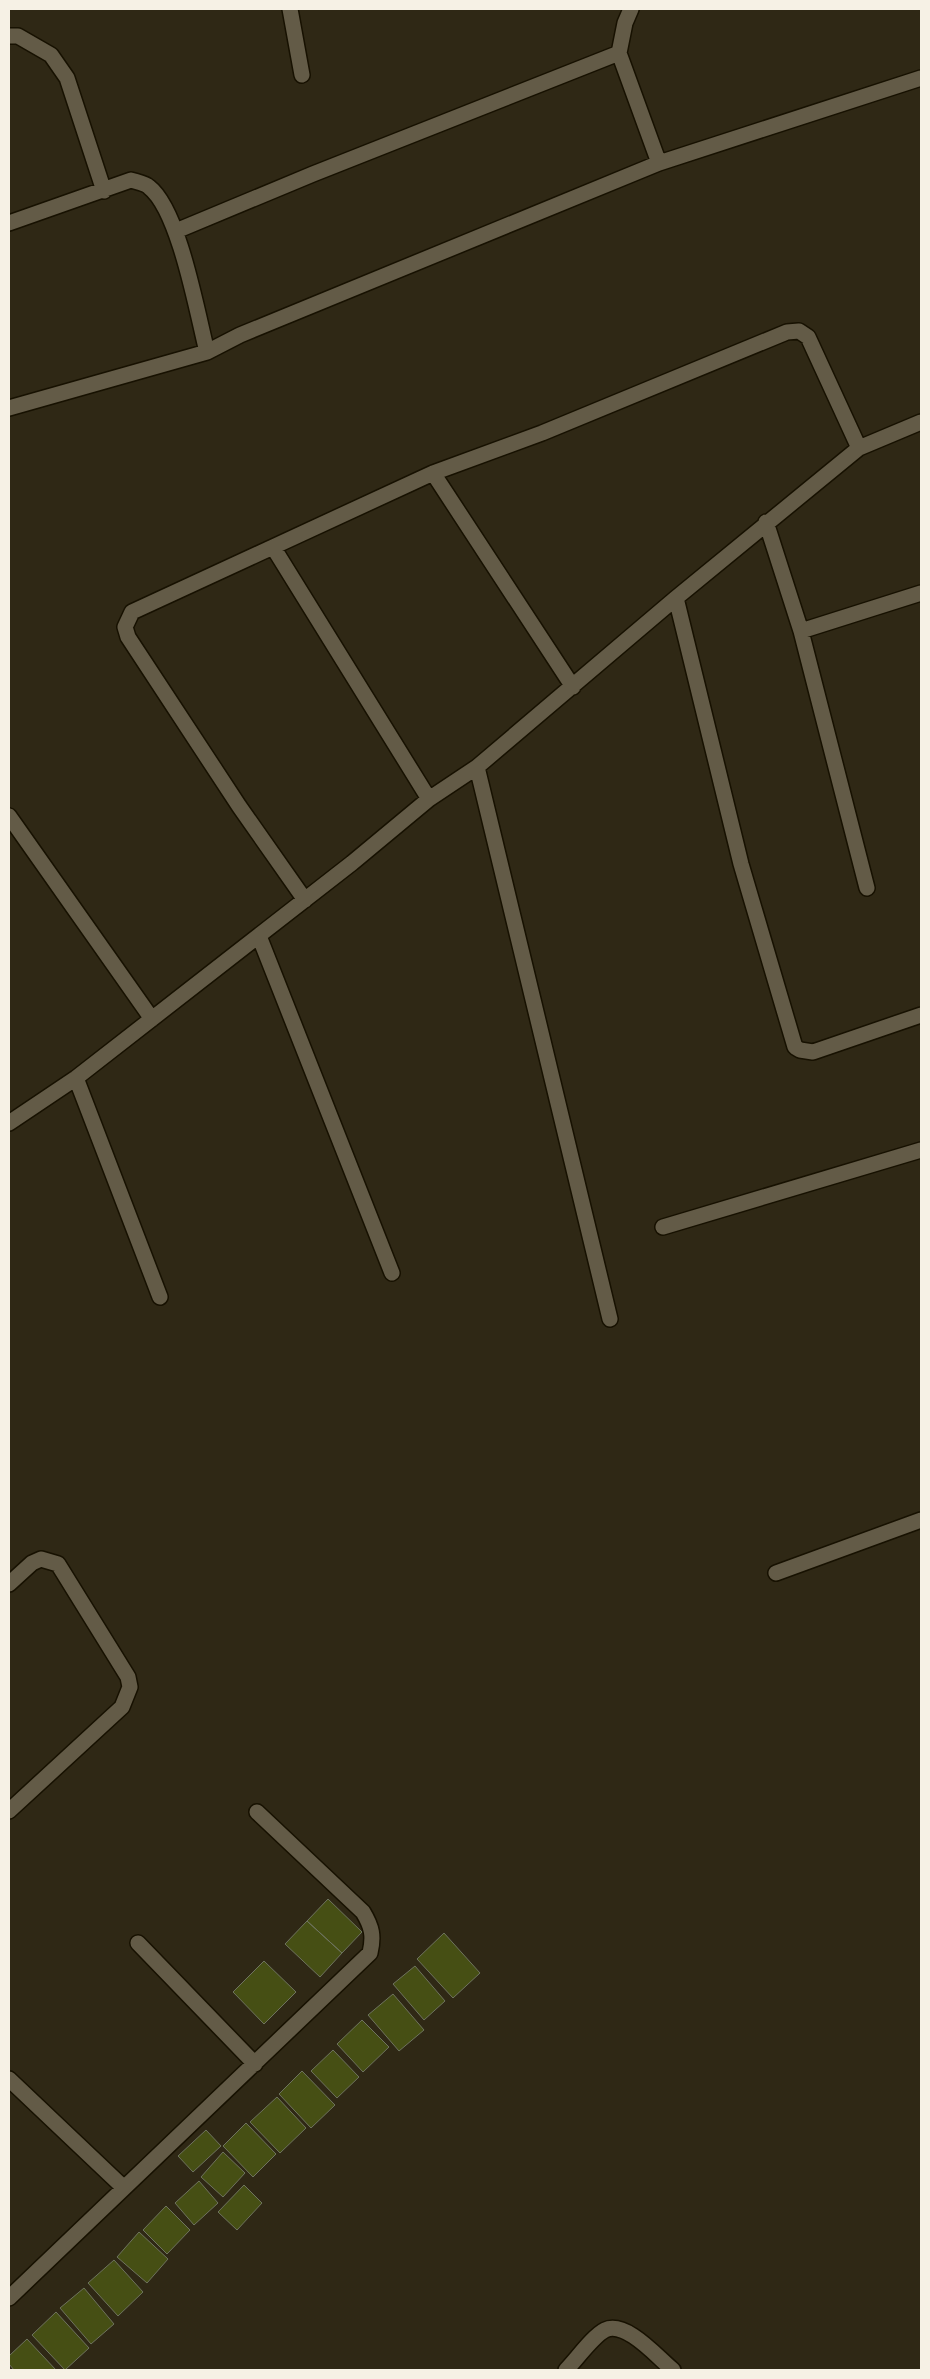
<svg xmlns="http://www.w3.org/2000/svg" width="930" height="2379" viewBox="0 0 930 2379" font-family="Rubik,sans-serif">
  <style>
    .building { fill: #464f14; stroke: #6e735e }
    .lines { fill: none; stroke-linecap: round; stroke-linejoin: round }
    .minor-casing { stroke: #171101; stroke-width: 18 }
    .minor { stroke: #635b47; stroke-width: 15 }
  </style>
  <rect width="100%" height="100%" fill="#2f2815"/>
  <!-- building -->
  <path class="building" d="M328,1899L362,1932L342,1953L307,1921Z
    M307,1921L342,1953L320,1977L285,1944Z
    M444,1933L480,1973L453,1998L417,1959Z
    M264,1961L296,1992L264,2024L233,1992Z
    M415,1966L445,2001L424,2020L393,1984Z
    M393,1994L424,2030L399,2051L368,2015Z
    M362,2020L389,2047L363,2072L337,2044Z
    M333,2050L359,2077L337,2098L311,2071Z
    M302,2071L335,2105L311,2128L279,2094Z
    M277,2097L306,2128L280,2153L250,2122Z
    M246,2123L276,2154L253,2177L223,2146Z
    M206,2130L221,2146L193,2172L178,2156Z
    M223,2152L245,2173L223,2197L201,2177Z
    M199,2181L218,2203L194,2225L175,2203Z
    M244,2185L262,2203L237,2230L218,2212Z
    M166,2206L190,2230L167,2254L143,2230Z
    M139,2232L168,2259L147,2283L117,2257Z
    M114,2260L143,2292L118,2316L88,2283Z
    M84,2288L114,2324L91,2344L60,2308Z
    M56,2312L89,2348L65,2370L32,2335Z
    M27,2339L56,2370H14L9,2364V2356Z"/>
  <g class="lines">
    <!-- minor casing -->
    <g class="minor-casing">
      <path id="minor" d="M290,9L302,75
        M9,36H18L51,55L67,78L104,191
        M619,53L659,163
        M9,223L131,180C137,182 145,183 149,187C179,210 197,312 207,352
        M176,231L313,174L619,53L625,23L631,9
        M9,408L207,352L240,335L659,163L921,78
        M433,473L573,687
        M766,522L801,631L867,888
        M273,547L429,799
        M676,598L741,864L795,1047L800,1050L813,1052L921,1015
        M801,631L921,593
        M477,767L610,1319
        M9,816L152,1019
        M305,900L239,806L128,637L125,627L132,612L433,473L542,433L787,332L799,331L808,337L859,448
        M259,936L392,1273
        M76,1078L160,1297
        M9,1123L76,1078L352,863L429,799L477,767L676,598L859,448L921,422
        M663,1227L921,1150
        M776,1573L921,1520
        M9,1584L32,1563L41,1559L58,1564L128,1677L130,1687L122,1707L9,1811
        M138,1943L255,2064
        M9,2079L124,2188
        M9,2298L370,1953C374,1936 372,1927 363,1912L257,1812
        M566,2370C576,2360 593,2336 605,2330C626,2320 658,2358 673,2370"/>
    </g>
    <!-- minor -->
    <use href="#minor" class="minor"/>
  </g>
  <!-- border -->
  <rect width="930" height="2379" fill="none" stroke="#f6f1e5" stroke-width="20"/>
</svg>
